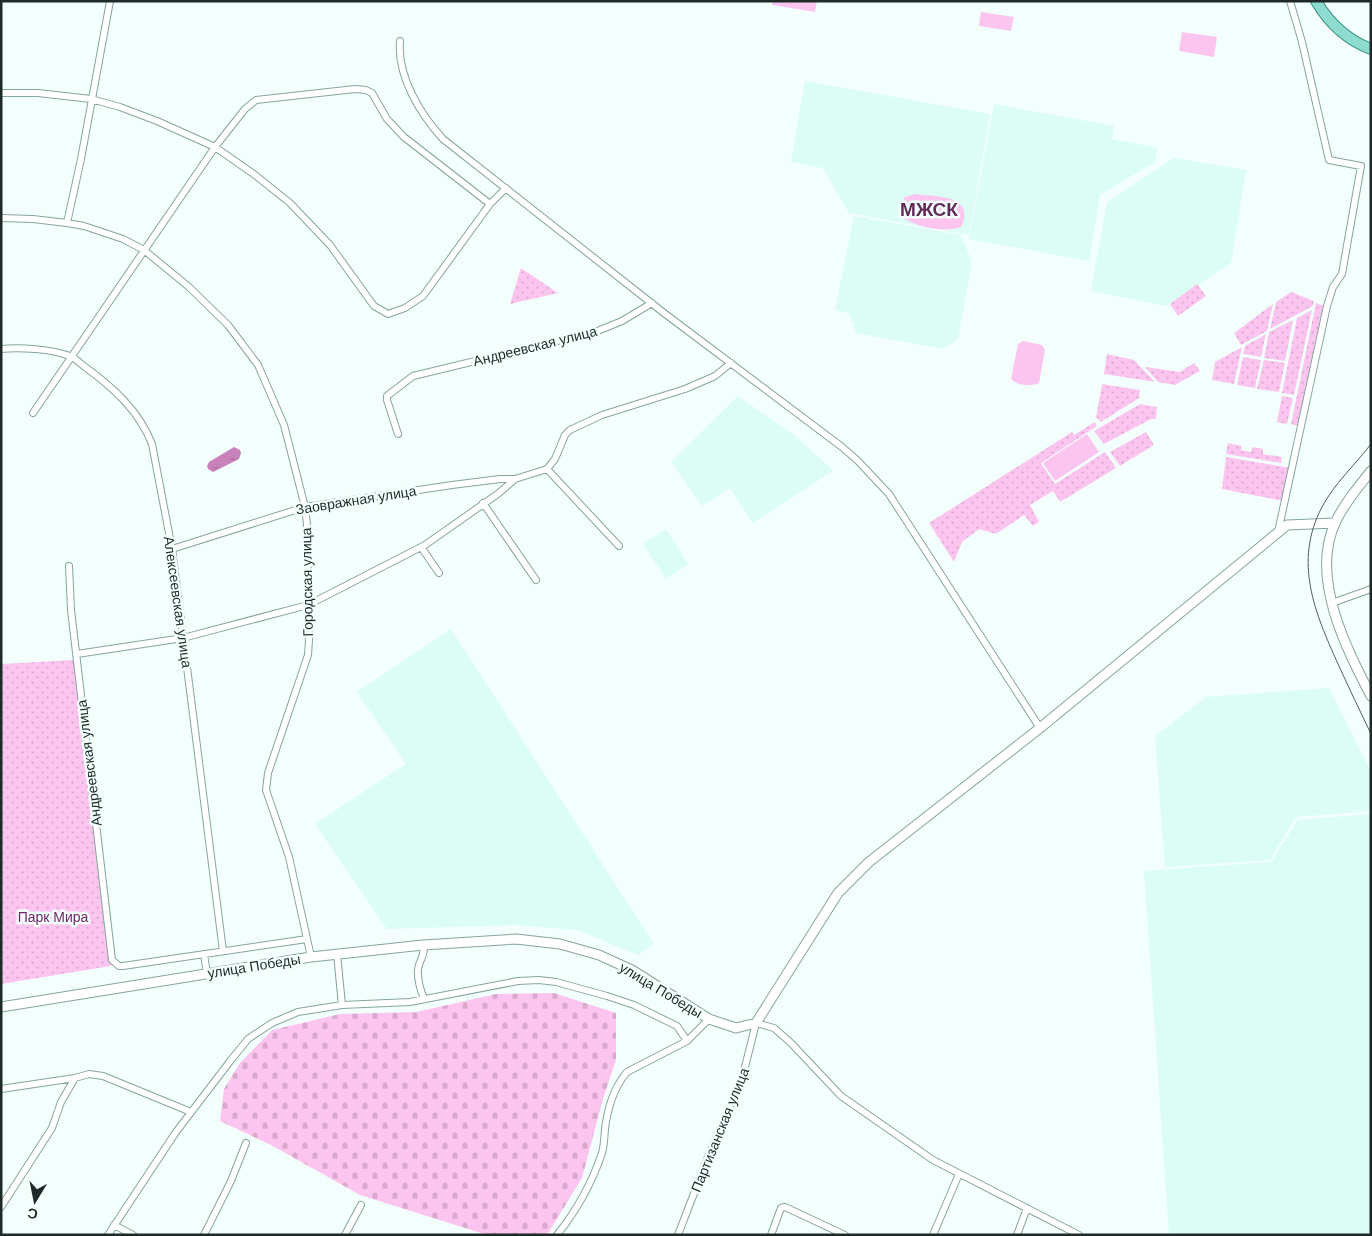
<svg xmlns="http://www.w3.org/2000/svg" width="1372" height="1236" viewBox="0 0 1372 1236" font-family="Helvetica,sans-serif">
  <style>
    .built { fill: #dbfdf5 }
    .grass { fill: url(#grass-dots) }
    .cemetery { fill: url(#cemetery-stones) }
    .pitch { fill: #fcc5ef }
    .water { fill: url(#water-ripples) }
    .lines { fill: none; stroke-linecap: round; stroke-linejoin: round }
    .street-casing { stroke: #85a59e; stroke-width: 8 }
    .secondary-casing { stroke: #85a59e; stroke-width: 11 }
    .primary-casing { stroke: #358f80; stroke-width: 12 }
    .street { stroke: #fff; stroke-width: 6 }
    .secondary { stroke: #fff; stroke-width: 9 }
    .primary { stroke: #8edccf; stroke-width: 10 }
    .tram { stroke: #525e5c; stroke-width: 1 }
    .labels { text-anchor: middle; stroke-width: 5; stroke-linejoin: round; paint-order: stroke }
    .street-label { font-size: 14px; fill: #1e2a28; stroke: #f2fffc }
    .park-label { font-size: 14px; fill: #78246a; stroke: #f2fffc }
    .district-label { font-size: 19px; font-weight: bold; fill: #622c58; stroke: #f2fffc }
  </style>
  <defs>
    <pattern id="grass-dots" width="8" height="8" patternUnits="userSpaceOnUse" patternTransform="scale(1.25)"><rect width="8" height="8" fill="#fcc5ef"/><path d="M2 2h.1M6 6h.1" fill="none" stroke="#d8a9cd" stroke-width="1.8" stroke-linecap="round"/></pattern>
    <pattern id="cemetery-stones" width="16" height="16" patternUnits="userSpaceOnUse" patternTransform="scale(1.25)"><rect width="16" height="16" fill="#fcc5ef"/><path d="M2 7V4a2 2 0 0 1 4 0v3zM10 15v-3a2 2 0 0 1 4 0v3z" fill="#d8a9cd"/></pattern>
    <pattern id="water-ripples" width="26" height="14" patternUnits="userSpaceOnUse" patternTransform="scale(1.25)"><rect width="26" height="14" fill="#c881b9"/><path d="M2 4q2-2 4 0t4 0M15 11q2-2 4 0t4 0" fill="none" stroke="#a26a96"/></pattern>
  </defs>
  <rect width="100%" height="100%" fill="#f2fffc"/>
  <!-- built -->
  <path class="built" d="M805,81L990,114L969,235L849,213L823,168L791,162Z
    M994,104L1114,126L1112,139L1158,148L1155,162L1100,195L1089,261L969,239Z
    M1174,158L1246,170L1231,263L1166,306L1091,291L1107,202Z
    M854,216L961,235L972,262L958,339L943,349L856,333L849,313L835,310Z
    M738,396L798,438L833,471L753,523L730,488L702,506L671,462Z
    M666,529L688,564L666,579L643,544Z
    M451,629L654,944L638,955L577,930L516,925L387,929L315,824L406,764L357,692Z
    M1329,688L1371,771V811L1296,817L1270,860L1165,867L1155,736L1206,697Z
    M1371,814V1235H1169L1144,871L1271,862L1298,820Z"/>
  <!-- grass -->
  <path class="grass" d="M521,268L558,293L510,304Z
    M1197,284L1206,296L1178,316L1170,304Z
    M1291,292L1314,301L1313,306L1270,329L1276,302Z
    M1316,303L1325,306L1300,427L1291,424Z
    M1273,304L1267,331L1241,345L1234,333Z
    M1312,310L1294,395L1282,393L1297,318Z
    M1293,320L1285,361L1264,358L1269,332Z
    M1266,334L1261,357L1243,354L1245,346Z
    M1242,347L1234,384L1212,380L1215,362Z
    M1107,354L1134,360L1155,382L1104,374Z
    M1243,357L1261,360L1255,388L1237,385Z
    M1264,360L1285,363L1279,392L1257,389Z
    M1194,363L1200,371L1175,385L1158,382L1145,367L1180,372Z
    M1102,384L1140,390L1139,398L1101,422L1096,417Z
    M1282,396L1293,398L1287,424L1277,422Z
    M1140,404L1157,407L1156,419H1151L1104,444L1094,431Z
    M1095,422L1097,426L1041,463L1055,484L1105,452L1116,468L1060,502L1053,491L1030,505L1039,522L1033,526L1024,515L996,534L979,529L962,542L954,562L929,523L1072,432L1074,435Z
    M1146,432L1154,445L1120,466L1110,452Z
    M1228,443L1242,446L1241,450L1251,452L1252,447L1263,449V454L1282,457L1281,463L1226,454Z
    M1226,457L1291,468L1283,501L1222,489Z
    M74,660L111,966L1,984V664Z"/>
  <!-- cemetery -->
  <path class="cemetery" d="M554,993L616,1013V1060L603,1099L582,1178L547,1235L484,1234L360,1195L271,1145L220,1121L224,1089L239,1064L272,1030L340,1014L416,1012L496,994Z"/>
  <!-- pitch -->
  <path class="pitch" d="M773,1H817L815,12L772,5Z
    M981,12L1014,17L1011,31L979,26Z
    M1182,32L1217,37L1214,57L1179,51Z
    M916,194C938,197 976,195 961,227C945,233 915,227 902,217L901,207L905,197Z
    M1023,341L1042,345L1045,350L1039,383C1030,387 1017,385 1011,379L1018,344Z
    M1087,434L1099,452L1055,481L1043,463Z"/>
  <!-- water -->
  <path class="water" d="M234,447L240,450L241,453L239,459L213,472L208,469L207,466L209,462Z"/>
  <g class="lines">
    <!-- street casing -->
    <g class="street-casing">
      <path id="street" d="M400,41C397,76 420,114 443,139L664,313L842,447L857,460L889,494L1040,728
        M1,93H38L91,99L120,107L157,121L215,147L255,175L290,203L330,245L374,306L388,314L405,308L423,296L490,204L506,188
        M1,218L33,219L67,223L84,226L123,239L144,250L189,287L228,325L258,365L284,425L305,507L307,525L309,640L308,655L268,773L266,790L289,857L311,957
        M67,223L81,159L110,1
        M1,349C20,347 51,349 70,356C75,358 81,364 85,367C114,388 139,411 152,444L172,549L223,951
        M33,413L215,147L245,109L256,100L355,89L366,90L372,93L387,119L404,137L490,204
        M398,434L387,400V396L413,376L595,332L622,321L652,303
        M547,469L619,546
        M483,503L536,580
        M1278,532L1327,306L1333,287L1342,274L1361,166L1329,160L1302,42L1290,1
        M421,547L439,573
        M172,549L305,507L452,485L500,479H515
        M69,566L71,610L112,960L119,966H123L307,939
        M1332,603L1371,589
        M77,654L183,638L308,605L425,545L499,493L515,479L547,469L555,459L565,435L570,430L602,415L685,389L715,376L731,363
        M423,945C426,955 419,960 418,969C417,980 420,989 424,999
        M204,954L207,974
        M337,954L342,1005
        M1,1089L75,1078L89,1074L103,1076L191,1112
        M1,1207L52,1128L61,1102L75,1078
        M114,1225L133,1235
        M108,1235L176,1132L231,1060L248,1039L272,1023L298,1012L342,1005L410,1002L518,981L539,980L556,982L607,996L634,1005L677,1026L687,1041
        M204,1235L231,1181L246,1143
        M345,1235L361,1205
        M557,1235C577,1210 592,1183 602,1153C605,1143 604,1132 606,1122C609,1104 615,1086 627,1072L687,1041L709,1019
        M678,1235L708,1157L743,1075L756,1023L774,1028L791,1043L841,1096L933,1160L1079,1235
        M771,1235L781,1208L785,1207L845,1235
        M933,1235L959,1174
        M1017,1235L1027,1208"/>
    </g>
    <!-- secondary casing -->
    <g class="secondary-casing">
      <path id="secondary" d="M1371,471C1358,487 1345,503 1336,521C1309,576 1346,648 1371,696
        M1,1007L311,957L423,945L516,939L560,944L599,955L632,970L709,1019L736,1028L756,1023L838,893L869,862L1040,728L1287,525L1335,523"/>
    </g>
    <!-- primary casing -->
    <g class="primary-casing">
      <path id="primary" d="M1316,1C1329,23 1347,40 1371,49"/>
    </g>
    <!-- street -->
    <use href="#street" class="street"/>
    <!-- secondary -->
    <use href="#secondary" class="secondary"/>
    <!-- primary -->
    <use href="#primary" class="primary"/>
    <!-- tram -->
    <path class="tram" d="M1371,444C1355,465 1334,484 1322,507C1293,562 1315,613 1338,664C1349,688 1360,711 1371,734"/>
  </g>
  <g class="labels">
    <!-- street labels -->
    <g class="street-label">
      <text transform="translate(535 346) rotate(-14)" y="5">Андреевская улица</text>
      <text transform="translate(356 500) rotate(-9)" y="5">Заовражная улица</text>
      <text transform="translate(307 582) rotate(-91)" y="5">Городская улица</text>
      <text transform="translate(178 602) rotate(82)" y="5">Алексеевская улица</text>
      <text transform="translate(89 763) rotate(-97)" y="5">Андреевская улица</text>
      <text transform="translate(254 966) rotate(-9)" y="5">улица Победы</text>
      <text transform="translate(661 990) rotate(31)" y="5">улица Победы</text>
      <text transform="translate(720 1130) rotate(-68)" y="5">Партизанская улица</text>
    </g>
    <!-- park labels -->
    <g class="park-label">
      <text x="53" y="922">Парк Мира</text>
    </g>
    <!-- district labels -->
    <g class="district-label">
      <text x="929" y="216">МЖСК</text>
    </g>
  </g>
  <!-- border -->
  <rect width="1372" height="1236" fill="none" stroke="#1e2a28" stroke-width="5"/>
  <!-- north arrow -->
  <g transform="translate(35 1201) rotate(190)" stroke="#f2fffc" stroke-width="4" paint-order="stroke">
  <path d="M0-4L9 19L0 12L-9 19Z" fill="#1e2a28"/>
  <text y="-8" font-size="14" font-weight="bold" text-anchor="middle" fill="#1e2a28">С</text>
  </g>
</svg>
